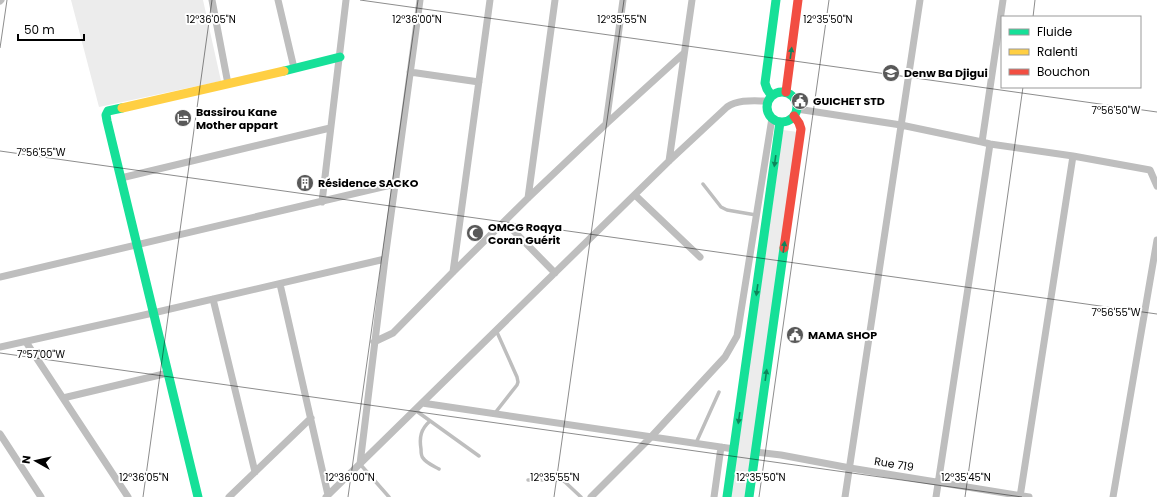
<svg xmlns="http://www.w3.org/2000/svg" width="1157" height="497" viewBox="0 0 1157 497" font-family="Poppins,sans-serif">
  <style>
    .green { fill: #ececec }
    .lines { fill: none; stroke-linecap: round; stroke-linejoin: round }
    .lane { stroke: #bebebe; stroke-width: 3.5 }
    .street { stroke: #bebebe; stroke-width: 7 }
    .fast { stroke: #16e098; stroke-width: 9 }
    .slow { stroke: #ffcf43; stroke-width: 9 }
    .jam { stroke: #f24e42; stroke-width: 9 }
    .oneway { fill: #0d865b }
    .ticks { fill: none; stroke: #000; stroke-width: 1; stroke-opacity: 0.45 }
    .labels { text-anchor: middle; stroke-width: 4; stroke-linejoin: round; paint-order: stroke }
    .poi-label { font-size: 11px; font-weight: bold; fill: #000; stroke: #fff; text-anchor: start }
    .street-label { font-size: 11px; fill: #000; stroke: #fff }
    .ticks-label { font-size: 10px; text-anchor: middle; fill: #000; stroke: #fff; stroke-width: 4; stroke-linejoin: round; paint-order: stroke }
  </style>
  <rect width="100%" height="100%" fill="#fff"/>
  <!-- green -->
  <path class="green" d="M71,0H203L221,81L99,107Z
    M783,130L798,132L745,497H731Z"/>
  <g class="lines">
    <!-- lane -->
    <path class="lane" d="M703,184L721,207L727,210L756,215
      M415,410L479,456
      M495,413L517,385L518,382L517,377L496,330
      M430,421C421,429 419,437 421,449C421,452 421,456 423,458C426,463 434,466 439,469
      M696,443L719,392
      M360,464L389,497
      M528,480H561L565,482L581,497"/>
    <!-- street -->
    <path class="street" d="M212,0L228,84
      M278,0L294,68
      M0,1L1,0
      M410,72L479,82
      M797,109L901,125L982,142L990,144L1073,156L1150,170L1157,186
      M606,124L623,0
      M982,142L1003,0
      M669,161L692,0
      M121,178L330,128
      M635,195L700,257
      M528,198L555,0
      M322,202L346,0
      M505,222L555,273
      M453,272L490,0
      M0,277L395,184
      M280,284L328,495
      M213,299L255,472
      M26,342L128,497
      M374,342L393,333L453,272L528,198L606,124L684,53
      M0,347L153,313L385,259
      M63,398L168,373
      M422,403L734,449
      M0,434L41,497
      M755,452L781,455L850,468L1029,497
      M360,464L385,259L420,0
      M229,497L311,418
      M326,497L669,161L727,107C739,99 754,101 767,101
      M591,497L651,437L725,357L737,336L772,118
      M714,497L721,447
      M845,497L920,0
      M936,497L990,144
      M1020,497L1073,156
      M1113,497L1157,240"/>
    <!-- fast -->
    <path class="fast" d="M284,71L340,57
      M767 107a15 15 0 1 1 30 0a15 15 0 1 1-30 0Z
      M771,95L767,89L765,83L776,0
      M122,108L108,111L106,115L107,121L198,497
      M727,497L780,122
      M749,497L784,248"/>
    <!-- slow -->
    <path class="slow" d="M122,108L284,71"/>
    <!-- jam -->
    <path class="jam" d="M786,92L798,0
      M784,248L801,129L799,123L794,116"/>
  </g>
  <!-- one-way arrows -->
  <defs><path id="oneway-solid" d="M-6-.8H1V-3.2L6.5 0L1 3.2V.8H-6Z"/></defs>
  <g class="oneway">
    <use href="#oneway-solid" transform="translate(791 53) rotate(-82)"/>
    <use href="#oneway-solid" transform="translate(775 161) rotate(98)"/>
    <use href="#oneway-solid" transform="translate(784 247) rotate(-82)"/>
    <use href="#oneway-solid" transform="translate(757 290) rotate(98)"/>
    <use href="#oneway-solid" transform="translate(766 375) rotate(-82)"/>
    <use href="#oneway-solid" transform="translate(739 418) rotate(98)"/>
  </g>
  <!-- ticks -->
  <path class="ticks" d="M360,0L1157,112M1033,17L1035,0M0,48L7,0M0,151L1157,314M0,353L1022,497M143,497L212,0M348,497L418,0M554,497L624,0M759,497L829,0M965,497L1023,87"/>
  <!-- icons -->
  <defs>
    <g id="school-disc" transform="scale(0.9)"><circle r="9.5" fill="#595959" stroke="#fff"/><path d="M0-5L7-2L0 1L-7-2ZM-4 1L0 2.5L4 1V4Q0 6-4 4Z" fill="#fff"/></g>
    <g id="civic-disc" transform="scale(0.9)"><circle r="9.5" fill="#595959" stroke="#fff"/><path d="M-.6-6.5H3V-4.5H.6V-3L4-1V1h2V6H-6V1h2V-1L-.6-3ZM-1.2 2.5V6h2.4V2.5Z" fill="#fff"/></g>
    <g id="hotel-disc" transform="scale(0.9)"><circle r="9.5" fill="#595959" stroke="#fff"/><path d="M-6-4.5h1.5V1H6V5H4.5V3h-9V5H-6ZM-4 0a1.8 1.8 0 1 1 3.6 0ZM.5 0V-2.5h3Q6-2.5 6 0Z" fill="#fff"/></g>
    <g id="building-disc" transform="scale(0.9)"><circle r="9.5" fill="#595959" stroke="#fff"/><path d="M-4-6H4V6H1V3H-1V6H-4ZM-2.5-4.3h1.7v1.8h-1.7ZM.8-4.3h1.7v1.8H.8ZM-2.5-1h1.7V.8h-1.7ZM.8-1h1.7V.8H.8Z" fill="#fff"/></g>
    <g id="mosque-disc" transform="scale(0.9)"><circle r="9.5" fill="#595959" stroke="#fff"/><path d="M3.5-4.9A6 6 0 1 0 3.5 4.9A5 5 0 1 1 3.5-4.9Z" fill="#fff"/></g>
  </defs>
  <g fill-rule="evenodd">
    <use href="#school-disc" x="891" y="73"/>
    <use href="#civic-disc" x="800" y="101"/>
    <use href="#hotel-disc" x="183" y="118"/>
    <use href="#building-disc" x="305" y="183"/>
    <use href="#mosque-disc" x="475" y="233"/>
    <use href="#civic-disc" x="795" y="335"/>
  </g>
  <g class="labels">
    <!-- poi labels -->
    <g class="poi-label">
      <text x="904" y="77">Denw Ba Djigui</text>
      <text x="813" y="105">GUICHET STD</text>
      <text x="196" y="116">Bassirou Kane<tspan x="196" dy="13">Mother appart</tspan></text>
      <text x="318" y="187">Résidence SACKO</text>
      <text x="488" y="231">OMCG Roqya<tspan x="488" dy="13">Coran Guérit</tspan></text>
      <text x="808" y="339">MAMA SHOP</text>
    </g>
    <!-- street labels -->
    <g class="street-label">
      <text transform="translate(894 464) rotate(9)" y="4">Rue 719</text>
    </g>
  </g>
  <g class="ticks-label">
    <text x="211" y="23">12°36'05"N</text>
    <text x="417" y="23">12°36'00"N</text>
    <text x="622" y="23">12°35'55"N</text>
    <text x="828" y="23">12°35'50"N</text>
    <text x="1116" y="114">7°56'50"W</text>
    <text x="41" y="156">7°56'55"W</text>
    <text x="1116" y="316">7°56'55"W</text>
    <text x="41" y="358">7°57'00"W</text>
    <text x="144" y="481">12°36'05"N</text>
    <text x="350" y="481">12°36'00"N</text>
    <text x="555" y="481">12°35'55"N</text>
    <text x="761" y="481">12°35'50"N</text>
    <text x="966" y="481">12°35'45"N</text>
  </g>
  <!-- legend -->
  <rect x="1001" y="16" width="140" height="72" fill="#ffffff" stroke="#999999"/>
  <rect x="1009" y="29" width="20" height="6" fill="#16e098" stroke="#999999"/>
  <text x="1037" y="36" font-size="12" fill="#000000">Fluide</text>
  <rect x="1009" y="49" width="20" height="6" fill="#ffcf43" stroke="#999999"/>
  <text x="1037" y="56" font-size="12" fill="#000000">Ralenti</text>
  <rect x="1009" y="69" width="20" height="6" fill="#f24e42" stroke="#999999"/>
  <text x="1037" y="76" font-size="12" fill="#000000">Bouchon</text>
  <!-- north arrow -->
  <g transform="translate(36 461) rotate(278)" stroke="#ffffff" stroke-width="3" paint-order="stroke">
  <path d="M0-3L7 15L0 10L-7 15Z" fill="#000000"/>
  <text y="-6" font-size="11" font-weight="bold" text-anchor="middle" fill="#000000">N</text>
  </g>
  <!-- scale -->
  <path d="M18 34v6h66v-6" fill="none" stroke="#000000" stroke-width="2"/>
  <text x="24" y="34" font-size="12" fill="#000000" stroke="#ffffff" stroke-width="3" paint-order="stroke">50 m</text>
</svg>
